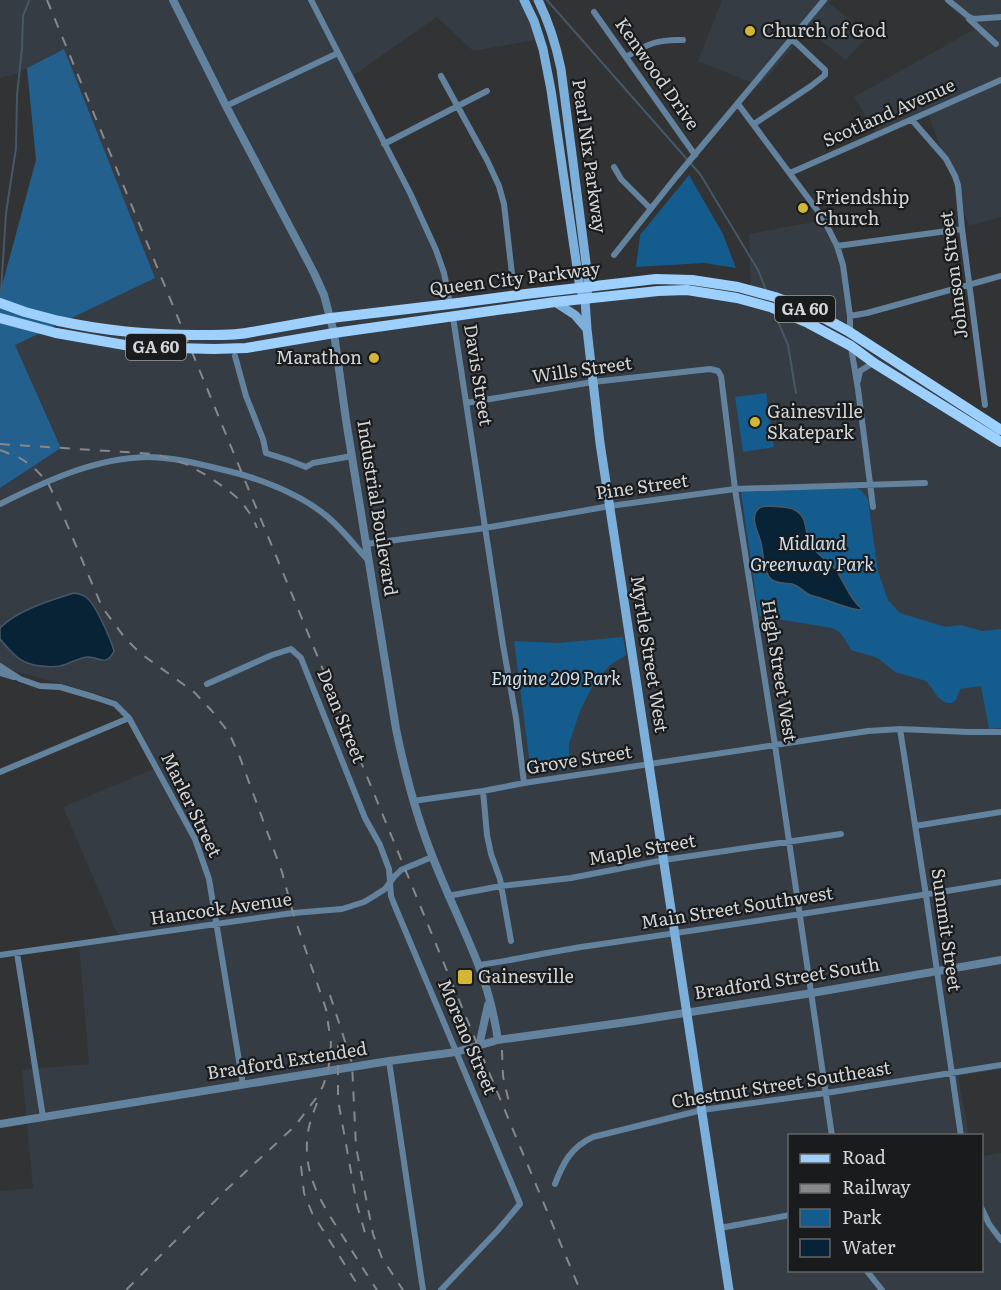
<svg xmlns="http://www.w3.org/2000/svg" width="1001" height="1290" viewBox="0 0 1001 1290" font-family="Literata,serif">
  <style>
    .built { fill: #353c43 }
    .green { fill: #145b8e }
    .forest { fill: #23608e }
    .water { fill: #092336; stroke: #465866; stroke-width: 1.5 }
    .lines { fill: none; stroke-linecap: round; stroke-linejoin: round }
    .stream { stroke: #465866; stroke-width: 2 }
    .minor { stroke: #63829e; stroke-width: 6 }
    .tertiary { stroke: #63829e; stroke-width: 8 }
    .secondary { stroke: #7dafdb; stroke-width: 9 }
    .primary { stroke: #9dd0fd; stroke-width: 10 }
    .rail { stroke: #87888a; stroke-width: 2; stroke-dasharray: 10 10; stroke-linecap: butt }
    .primary-bridge { stroke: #9dd0fd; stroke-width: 10 }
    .poi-dot { fill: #d4b635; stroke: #1a1b1c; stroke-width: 2 }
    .labels { text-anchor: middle; stroke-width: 4.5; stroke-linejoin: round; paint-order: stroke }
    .shield { fill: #1a1b1c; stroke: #9c9d9f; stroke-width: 1.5 }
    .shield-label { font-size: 16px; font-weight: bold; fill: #d4d5d7 }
    .poi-label { font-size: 18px; fill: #d4d5d7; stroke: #1a1b1c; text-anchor: start }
    .street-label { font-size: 18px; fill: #d4d5d7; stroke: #1a1b1c }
    .park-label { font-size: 18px; font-style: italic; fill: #cee1f1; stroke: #1a1b1c }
  </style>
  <rect width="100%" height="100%" fill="#313335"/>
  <!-- built -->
  <path class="built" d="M0,0H529L546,38L473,51L437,17L354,75L464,309L501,302L619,288L628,293H751L749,234L824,220L843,245L850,332L943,396L1001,438V1069L958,1076L969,1135L790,1136V1270H982V1156L1001,1153V1290H0V1191L33,1188L22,1070L89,1064L79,944L119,938L63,807L156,768L133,719L112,698L0,667V488L61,447L15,345L63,49L16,74L0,78Z
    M722,0H831L829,3L869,35L846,60L807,30L760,86L698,61Z
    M943,0H1001V217L969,226L927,110L876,133L854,97L975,29Z"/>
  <!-- green -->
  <path class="green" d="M689,175L723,234L736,268L704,263L636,267L640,235Z
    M766,393L774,447L743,452L735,397Z
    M856,488L862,491L868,499L878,571L888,600L900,613L946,627L961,625L982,631L1001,629V728L989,729L981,686L960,689L956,700L952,703C938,704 935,690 926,681L895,672L879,659L875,657L851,650C846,641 842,632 832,628L759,616L741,492Z
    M623,637L626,655L610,665L593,685L580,711L569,744V769L531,773L514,641L558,643Z"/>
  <!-- forest -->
  <path class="forest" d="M64,49L155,278L15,345L61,448L0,488V293L36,160L27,68Z"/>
  <!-- water -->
  <path class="water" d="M768,506C776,507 788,506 795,510C809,518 804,532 810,543C816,555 828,560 836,570C845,583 849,598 861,608V610C846,609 831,601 817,597C812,595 813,597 808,594C803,591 799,586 792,584C787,583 780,584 774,581C770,579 767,574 766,570C763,561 763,552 761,543C759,534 751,521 756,512C758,507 763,506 768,506Z
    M74,593C79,594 83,594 87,598C96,605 111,640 114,651C106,668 98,656 87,657C78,658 69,664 60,666C54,667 48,667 42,666C20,664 14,655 0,639V628C16,611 51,600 74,593Z"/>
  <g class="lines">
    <!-- stream -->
    <path class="stream" d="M547,0L700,174L758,270L766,290
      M1,292L6,213L16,148L17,95L22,48L23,16L29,1
      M774,312L788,345L796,393"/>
    <!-- minor -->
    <path class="minor" d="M311,0L410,193L436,250L444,273L450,304
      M948,0L969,17L973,19L1001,17
      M594,12L695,155
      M969,19L996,44
      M626,57C647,44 658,39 683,40
      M441,76L487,160L499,186L504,204L513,283
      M738,104L823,218L837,246L843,265L850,316V334
      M226,106L338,53
      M912,120L946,159L955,176L958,185L962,229L985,405
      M754,124L811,86L825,75V70L792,39
      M384,144L487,91
      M614,167L621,179L650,208
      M790,173L1001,80
      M837,246L962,229
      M614,255L676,177L824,0
      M850,316L867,313L1001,276
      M453,317L503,645L516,718L524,783
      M851,347L858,389L873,507
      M235,356L246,396L263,439L266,453L288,460L306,467L313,463L352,456
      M858,381L860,371L873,363
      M466,403L593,382L710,369L718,371L721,376L735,489L775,745L832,1136
      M0,504C46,481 95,458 147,457C173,457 199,464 224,470C256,477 298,493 324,514C339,525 355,546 368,560
      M366,544L485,528L610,506L735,489L925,483
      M0,666L20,679L40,686L60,687L94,697L115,704L129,718L195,839L209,879L243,1085
      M0,673L14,677
      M207,684L272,655L291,649L301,658L365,818L380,845L389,869L391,896L394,904L519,1201L520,1204L498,1230L441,1290
      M900,729L926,895L961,1136
      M0,772L129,718
      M483,791L487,835L491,854L500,879L511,941
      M413,801L483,791L524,783L868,731L900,729L968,732H1001
      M915,826L1001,812
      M448,896L501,886L571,878L664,860L841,834
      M17,953L43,1117
      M0,955L293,913L342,909L364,902L374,896L385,889L394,877L401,870L432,857
      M478,965C518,960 556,950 595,945C731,925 866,905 1001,882
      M389,1061L423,1290
      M555,1184C563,1163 571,1147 593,1137L702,1110L826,1093L1001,1065
      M982,1209L989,1224L1001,1240
      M720,1228L790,1215
      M866,1270L882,1290"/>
    <!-- tertiary -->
    <path class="tertiary" d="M173,0L226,106L314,273L324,295L334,333L346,420L396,729C405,773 416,816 433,858C447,894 464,928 478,964C488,989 494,1014 498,1040
      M479,1046L488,1005
      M0,1124L389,1061L456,1052L498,1040L634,1021L812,993L1001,960"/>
    <!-- secondary -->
    <path class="secondary" d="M524,0L534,21L543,49L551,90L580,288L582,293
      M538,0C549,22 556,45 561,69L589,286L585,300L587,329L600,443L729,1290
      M555,302L575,315L587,329"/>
    <!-- primary -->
    <path class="primary" d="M0,303L25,312L59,321
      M0,318L56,333
      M252,332L331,318L450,304L526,294L656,279L692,280L738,287L775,297L813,312L848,331L1001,430
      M258,346L334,333L555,302L658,291L687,290L737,298L770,307L808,323L851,346L874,363L1001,442"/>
    <!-- rail -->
    <path class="rail" d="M47,0L478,1046L580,1290
      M0,444L155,454L186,464L208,476L229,491L241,501L253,518L257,528
      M0,450L20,458L32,466L47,481L60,508L102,607L125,638L140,653L194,692L212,711L229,733L239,755L282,872L293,913L326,1009L331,1043L330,1057L328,1071L323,1086L317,1097L295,1126L226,1190L126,1290
      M330,995L352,1063L356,1147L373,1234L382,1258L403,1290
      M338,1045V1100L357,1205L367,1240
      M502,1050L503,1076L510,1107
      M317,1103C312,1116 307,1129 307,1143C305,1179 324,1207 342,1235C354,1254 365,1272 377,1290
      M301,1166L304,1193L312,1213L361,1290"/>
    <!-- primary-bridge -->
    <path class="primary-bridge" d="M59,321C105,331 150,335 197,335C215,335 234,336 252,332
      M56,333L136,347L214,349L246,348L258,346"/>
  </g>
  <!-- markers -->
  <g class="poi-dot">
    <circle cx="750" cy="31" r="6"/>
    <circle cx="803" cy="208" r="6"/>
    <circle cx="374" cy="358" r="6"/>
    <circle cx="755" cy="422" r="6"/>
    <rect x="457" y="969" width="16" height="16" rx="3"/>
  </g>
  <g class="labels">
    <!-- shield labels -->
    <g class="shield">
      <rect x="775" y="296" width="60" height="26" rx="4.5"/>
      <rect x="126" y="334" width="60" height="26" rx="4.5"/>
    </g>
    <g class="shield-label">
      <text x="805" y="315">GA 60</text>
      <text x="156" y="353">GA 60</text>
    </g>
    <!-- poi labels -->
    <g class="poi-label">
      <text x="762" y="37">Church of God</text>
      <text x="815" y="204">Friendship<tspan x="815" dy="21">Church</tspan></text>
      <text x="362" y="364" text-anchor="end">Marathon</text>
      <text x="767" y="418">Gainesville<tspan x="767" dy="21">Skatepark</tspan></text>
      <text x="478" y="983">Gainesville</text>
    </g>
    <!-- street labels -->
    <g class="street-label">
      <text transform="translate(657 74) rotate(55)" y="6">Kenwood Drive</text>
      <text transform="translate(889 113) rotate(-24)" y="6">Scotland Avenue</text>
      <text transform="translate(589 156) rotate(82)" y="6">Pearl Nix Parkway</text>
      <text transform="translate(954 275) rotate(-97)" y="6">Johnson Street</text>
      <text transform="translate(515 279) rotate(-7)" y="6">Queen City Parkway</text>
      <text transform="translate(582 370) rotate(-8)" y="6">Wills Street</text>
      <text transform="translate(478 375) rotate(81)" y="6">Davis Street</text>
      <text transform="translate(642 487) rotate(-8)" y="6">Pine Street</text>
      <text transform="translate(377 508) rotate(81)" y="6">Industrial Boulevard</text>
      <text transform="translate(649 654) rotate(81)" y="6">Myrtle Street West</text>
      <text transform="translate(779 671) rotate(81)" y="6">High Street West</text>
      <text transform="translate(341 716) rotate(68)" y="6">Dean Street</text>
      <text transform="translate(579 760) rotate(-9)" y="6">Grove Street</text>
      <text transform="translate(191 805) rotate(64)" y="6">Marler Street</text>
      <text transform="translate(642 850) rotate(-10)" y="6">Maple Street</text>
      <text transform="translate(737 908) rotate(-9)" y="6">Main Street Southwest</text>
      <text transform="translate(221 909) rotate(-8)" y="6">Hancock Avenue</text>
      <text transform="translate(946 930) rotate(82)" y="6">Summit Street</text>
      <text transform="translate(787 979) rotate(-9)" y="6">Bradford Street South</text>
      <text transform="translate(467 1037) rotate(67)" y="6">Moreno Street</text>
      <text transform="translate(287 1061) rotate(-9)" y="6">Bradford Extended</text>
      <text transform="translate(781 1085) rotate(-9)" y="6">Chestnut Street Southeast</text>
    </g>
    <!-- park labels -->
    <g class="park-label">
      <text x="812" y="550">Midland<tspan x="812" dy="21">Greenway Park</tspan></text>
      <text x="556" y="685">Engine 209 Park</text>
    </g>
  </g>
  <!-- legend -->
  <rect x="788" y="1134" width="195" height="138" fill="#1a1b1c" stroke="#646567" stroke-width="1.5"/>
  <rect x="800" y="1154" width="30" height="9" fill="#9dd0fd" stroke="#646567" stroke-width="1.5"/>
  <text x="842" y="1164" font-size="18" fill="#d4d5d7">Road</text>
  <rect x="800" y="1184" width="30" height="9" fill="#87888a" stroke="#646567" stroke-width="1.5"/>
  <text x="842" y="1194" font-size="18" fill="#d4d5d7">Railway</text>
  <rect x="800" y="1209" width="30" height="18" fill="#145b8e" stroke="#646567" stroke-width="1.5"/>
  <text x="842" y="1224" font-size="18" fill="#d4d5d7">Park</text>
  <rect x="800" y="1239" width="30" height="18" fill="#092336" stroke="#646567" stroke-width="1.5"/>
  <text x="842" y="1254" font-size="18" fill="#d4d5d7">Water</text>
</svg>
